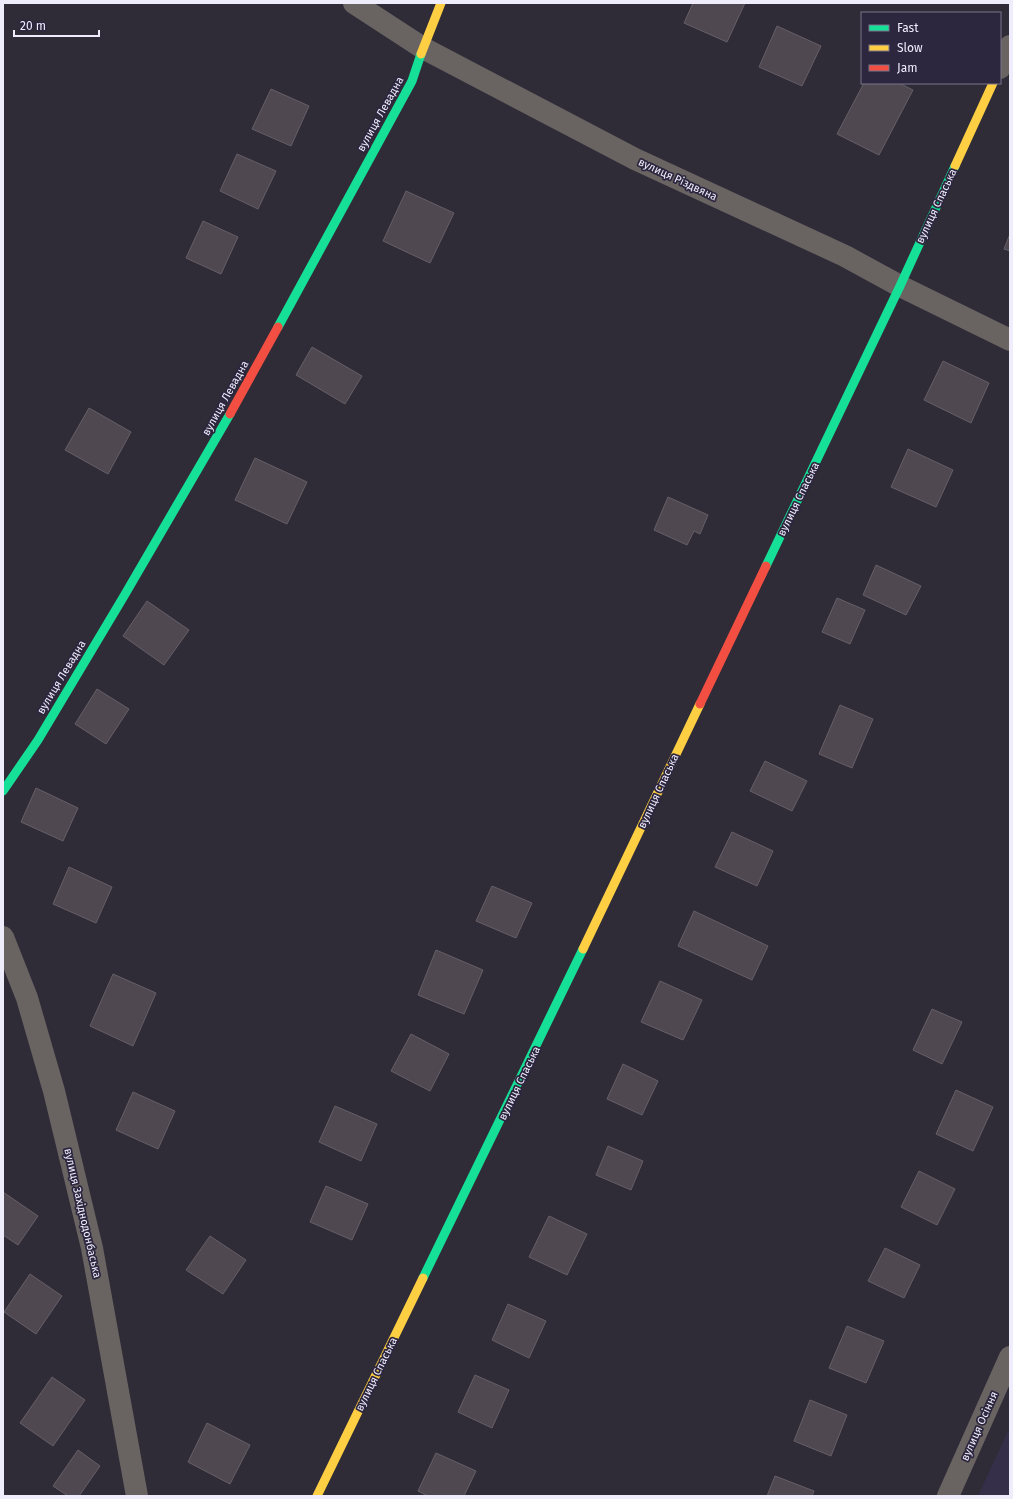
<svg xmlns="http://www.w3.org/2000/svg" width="1013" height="1499" viewBox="0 0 1013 1499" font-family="'Fira Sans',sans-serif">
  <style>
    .built { fill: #362f4a }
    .building { fill: #4f4850; stroke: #675f67 }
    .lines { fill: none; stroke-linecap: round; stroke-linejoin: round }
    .street { stroke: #696362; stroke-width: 22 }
    .fast { stroke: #16e098; stroke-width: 9 }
    .slow { stroke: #ffcf43; stroke-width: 9 }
    .jam { stroke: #f24e42; stroke-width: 9 }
    .labels { text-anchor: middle; stroke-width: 3.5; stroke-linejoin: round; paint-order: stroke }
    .street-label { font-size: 11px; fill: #efecfc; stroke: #2c263e }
  </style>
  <rect width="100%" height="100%" fill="#2f2c38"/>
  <!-- built -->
  <path class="built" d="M1010,1427V1496H978Z"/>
  <!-- building -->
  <path class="building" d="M693,3H745L727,42L684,23Z
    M777,26L821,46L802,86L759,67Z
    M864,83H899L913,90L879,155L837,134Z
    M271,89L309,106L291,146L252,129Z
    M237,154L276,171L258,209L220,191Z
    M406,191L454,213L430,263L383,241Z
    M203,221L238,237L221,274L186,258Z
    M1010,234V251L1004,249Z
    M312,347L362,376L345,404L296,375Z
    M943,361L989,383L971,423L924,400Z
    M89,408L131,432L108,474L65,450Z
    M908,449L953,470L936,507L891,487Z
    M255,458L307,482L287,524L235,500Z
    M668,497L708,515L700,534L694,531L687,545L654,530Z
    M876,565L921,586L906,615L863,595Z
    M837,598L865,610L850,644L822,632Z
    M147,601L189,630L164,665L123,636Z
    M97,689L129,709L106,744L75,724Z
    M840,705L873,719L852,768L819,754Z
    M765,761L807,781L792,811L750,791Z
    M36,788L78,808L63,841L21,822Z
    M732,832L773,851L757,886L715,867Z
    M69,867L112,887L96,923L53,904Z
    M492,886L532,903L516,938L476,921Z
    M694,911L768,946L752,980L678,946Z
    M436,950L483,970L464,1014L418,995Z
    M113,974L156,993L133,1046L90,1026Z
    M660,981L702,1000L683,1040L641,1022Z
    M932,1009L962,1022L942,1064L913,1050Z
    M411,1034L449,1054L430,1091L391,1071Z
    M623,1064L658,1081L642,1115L607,1099Z
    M956,1090L993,1107L973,1151L936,1134Z
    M133,1092L175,1111L158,1149L116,1130Z
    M335,1106L377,1124L361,1161L319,1142Z
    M608,1146L643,1161L631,1190L596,1175Z
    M919,1171L955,1189L937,1225L901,1207Z
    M326,1186L368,1204L352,1240L310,1222Z
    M3,1192L38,1216L18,1245L3,1235Z
    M549,1216L587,1234L567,1275L529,1257Z
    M210,1236L246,1260L223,1294L186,1270Z
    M885,1248L920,1265L904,1298L868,1281Z
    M30,1274L62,1296L36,1334L4,1312Z
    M508,1304L546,1321L529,1358L492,1340Z
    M847,1326L884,1341L866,1383L829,1368Z
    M475,1375L509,1390L492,1428L458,1412Z
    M52,1377L85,1400L53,1446L20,1423Z
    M810,1400L847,1415L831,1456L794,1441Z
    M207,1423L250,1445L230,1484L188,1462Z
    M78,1450L100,1466L79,1496H68L53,1486Z
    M436,1453L476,1471L464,1496H428L418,1491Z
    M775,1476L814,1491L812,1496H767Z"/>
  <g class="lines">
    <!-- street -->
    <path class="street" d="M354,3L423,48L635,159L845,256L900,286L1010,340
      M1000,68L1010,46
      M3,937L27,998L54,1091L92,1248L137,1496
      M948,1496L1010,1357"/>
    <!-- fast -->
    <path class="fast" d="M278,327L412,81L421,54
      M766,566L900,286L955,166
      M3,791L38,740L124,596L230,414
      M423,1278L583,949"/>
    <!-- slow -->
    <path class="slow" d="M421,54L441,3
      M955,166L993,83
      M583,949L700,704
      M317,1496L423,1278"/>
    <!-- jam -->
    <path class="jam" d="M230,414L278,327
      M700,704L766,566"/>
  </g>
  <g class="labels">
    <!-- street labels -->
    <g class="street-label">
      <text transform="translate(380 114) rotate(-61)" y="4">вулиця Левадна</text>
      <text transform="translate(678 179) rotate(25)" y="4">вулиця Різдвяна</text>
      <text transform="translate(936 206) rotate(-65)" y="4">вулиця Спаська</text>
      <text transform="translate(225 398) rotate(-61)" y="4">вулиця Левадна</text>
      <text transform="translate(798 499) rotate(-64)" y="4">вулиця Спаська</text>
      <text transform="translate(61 677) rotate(-59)" y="4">вулиця Левадна</text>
      <text transform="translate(658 791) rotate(-65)" y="4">вулиця Спаська</text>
      <text transform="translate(519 1083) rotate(-64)" y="4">вулиця Спаська</text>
      <text transform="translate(83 1213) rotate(77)" y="4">вулиця Західнодонбаська</text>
      <text transform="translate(376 1374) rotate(-64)" y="4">вулиця Спаська</text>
      <text transform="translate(979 1426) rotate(-66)" y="4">вулиця Осіння</text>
    </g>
  </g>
  <!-- border -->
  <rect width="1013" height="1499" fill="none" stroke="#efecfc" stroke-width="8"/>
  <!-- legend -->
  <rect x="861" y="12" width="140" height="72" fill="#2c263e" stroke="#7a758a"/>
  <rect x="869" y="25" width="20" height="6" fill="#16e098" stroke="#7a758a"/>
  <text x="897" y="32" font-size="12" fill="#efecfc">Fast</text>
  <rect x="869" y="45" width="20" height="6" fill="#ffcf43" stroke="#7a758a"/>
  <text x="897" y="52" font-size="12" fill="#efecfc">Slow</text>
  <rect x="869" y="65" width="20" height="6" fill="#f24e42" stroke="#7a758a"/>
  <text x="897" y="72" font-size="12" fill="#efecfc">Jam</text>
  <!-- scale -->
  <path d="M14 30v6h85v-6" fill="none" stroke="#efecfc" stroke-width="2"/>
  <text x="20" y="30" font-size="12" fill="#efecfc" stroke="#2c263e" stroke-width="3" paint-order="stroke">20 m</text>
</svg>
